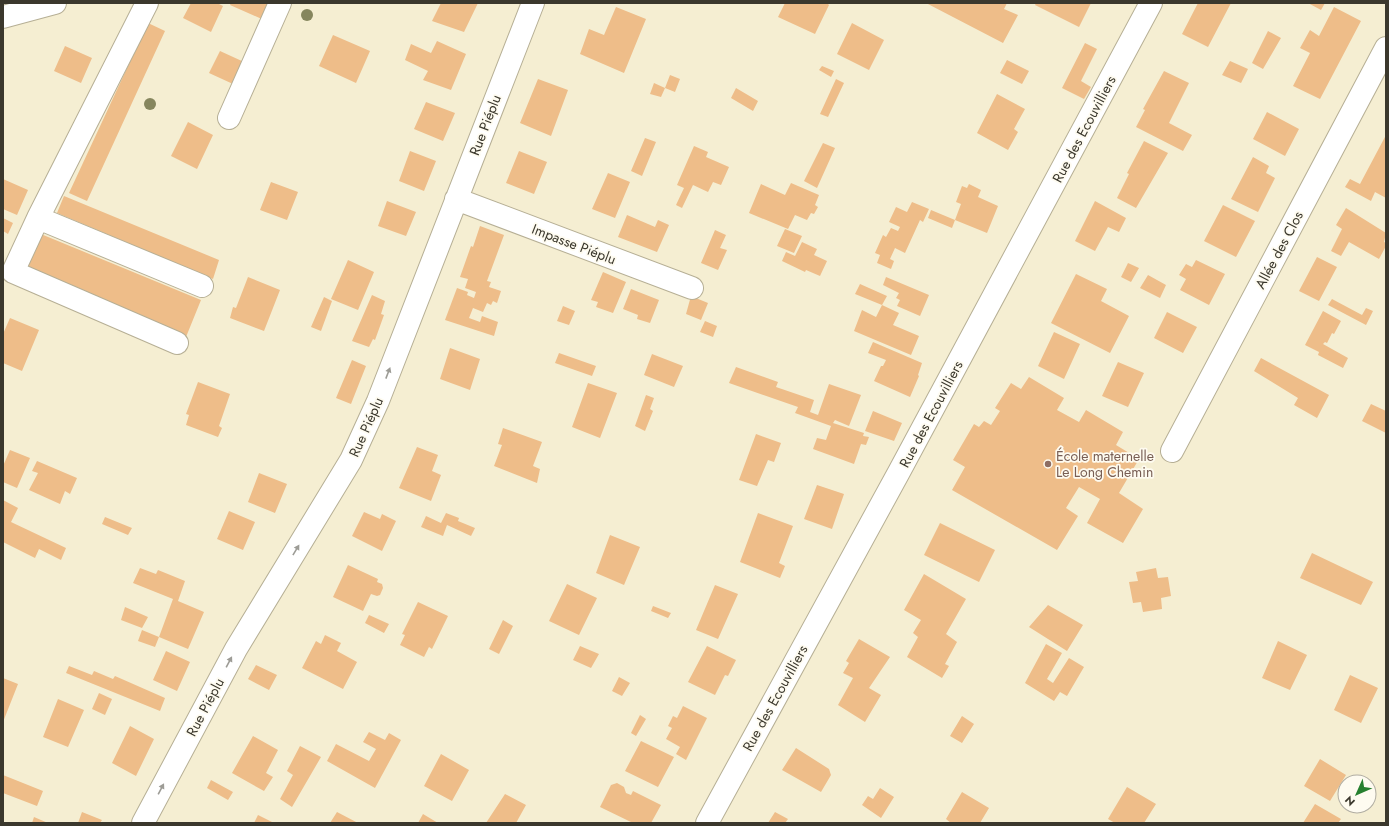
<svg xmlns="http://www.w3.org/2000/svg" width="1389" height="826" viewBox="0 0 1389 826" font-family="Jost,sans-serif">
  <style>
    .building { fill: #eebd89 }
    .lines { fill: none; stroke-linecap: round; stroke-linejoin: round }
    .minor-casing { stroke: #b6af95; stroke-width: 24 }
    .minor { stroke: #fff; stroke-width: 22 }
    .tree { fill: #86865e }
    .oneway { fill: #9d9c96 }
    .education-dot { fill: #8d6e63; stroke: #fefbf0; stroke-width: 1.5 }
    .labels { text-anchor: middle; stroke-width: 3.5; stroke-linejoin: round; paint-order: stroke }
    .street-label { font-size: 14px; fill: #3b382d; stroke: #fefbf0 }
    .education-label { font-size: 14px; fill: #785e54; stroke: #fefbf0; text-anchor: start }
  </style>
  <rect width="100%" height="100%" fill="#f5eed2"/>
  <!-- building -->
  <path class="building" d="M191,3H217L223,6L211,32L183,18Z
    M231,3H271L264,20L230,5Z
    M441,3H478L464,32L432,21Z
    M785,3H827L829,5L815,34L778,17Z
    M926,3H1007L1004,9L1018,15L1003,43Z
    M1036,3H1091L1079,27L1035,5Z
    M1198,3H1231L1208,47L1182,34Z
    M1308,3H1325L1321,10Z
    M616,7L646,19L624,73L580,54L589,29L604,35Z
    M1334,7L1361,21L1320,99L1293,86L1310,53L1300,48L1310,30L1319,36Z
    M148,23L165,31L87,201L69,193Z
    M852,23L884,40L869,70L837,54Z
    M1268,31L1281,38L1263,69L1252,63Z
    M333,35L370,51L356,83L319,66Z
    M437,41L466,54L451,90L423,80L428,71L405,60L411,44L431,53Z
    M1085,43L1097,49L1081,81L1091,87L1084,99L1062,88Z
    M65,46L92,58L81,83L54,71Z
    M220,51L244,62L233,84L209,73Z
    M1007,60L1029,71L1022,84L1000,73Z
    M1230,61L1248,69L1241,83L1222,75Z
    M822,66L834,71L831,77L819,70Z
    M1164,71L1189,83L1169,123L1192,135L1183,151L1136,127L1145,110L1143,109Z
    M670,75L680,79L675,92L665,88L661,97L650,94L654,83L665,88Z
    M538,79L568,90L551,136L520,123Z
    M836,79L844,83L828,117L820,114Z
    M736,88L758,101L753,111L731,98Z
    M997,94L1025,109L1014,129L1018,132L1008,150L977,133Z
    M426,102L455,113L443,141L414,129Z
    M1267,112L1299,129L1285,156L1253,139Z
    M188,122L213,135L197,169L171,156Z
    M1386,135V198L1375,192L1371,201L1345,187L1350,179L1360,184Z
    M645,138L656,142L642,176L631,171Z
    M1144,141L1168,153L1136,208L1117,198L1129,174L1127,173Z
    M823,143L835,148L817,188L804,181Z
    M694,146L708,152L706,157L729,167L721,185L713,182L708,192L693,185L682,208L676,205L684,188L677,185Z
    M410,151L436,161L424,191L399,181Z
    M519,151L547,162L534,194L506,183Z
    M1253,157L1269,166L1266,173L1275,178L1258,212L1231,199Z
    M608,173L630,182L615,218L592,209Z
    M3,179L28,190L17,215L3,209Z
    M271,182L298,192L287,220L260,210Z
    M791,183L819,195L815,205L818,207L814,214L811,213L807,220L795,215L788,229L749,213L761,184L785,195Z
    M969,184L981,190L978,197L998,206L987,233L955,220L961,204L956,202L962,186L967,188Z
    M64,196L219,260L213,279L57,213Z
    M387,201L416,212L406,236L378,226Z
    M1095,201L1126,218L1119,232L1108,227L1095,251L1075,241Z
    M912,202L929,209L923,222L920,220L905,253L895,248L890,259L894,261L891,269L877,263L880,255L875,253L883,235L886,237L891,228L898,231L900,227L889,222L896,207L907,212Z
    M1223,205L1255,221L1236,257L1204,241Z
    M1346,208L1386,233L1384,242L1386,243V246L1379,259L1349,242L1341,256L1331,251L1342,229L1336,225Z
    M931,210L955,220L952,228L928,218Z
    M627,215L655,227L658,220L669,225L657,252L618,237Z
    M3,218L13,223L8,234L3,231Z
    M480,226L504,235L487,281L491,282L489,287L501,291L497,303L493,301L491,305L487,303L483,312L473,308L469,318L480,322L482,316L498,322L494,336L445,320L457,288L468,292L467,295L474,298L476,292L465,288L468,279L460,277L471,246L473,247Z
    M785,229L802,236L794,253L777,246Z
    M715,230L726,235L720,248L727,250L718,270L701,263Z
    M36,232L201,300L186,337L21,269Z
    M802,242L817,249L814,255L827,261L820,276L806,270L805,272L782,261L786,252L795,256Z
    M1317,257L1337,267L1319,301L1299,291Z
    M348,260L374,272L358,310L331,299Z
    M1196,260L1225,274L1209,305L1180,290L1186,279L1179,275L1186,264L1192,267Z
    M1128,263L1139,268L1131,282L1121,277Z
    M603,272L626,282L613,313L596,307L598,302L591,300Z
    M1076,274L1107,289L1101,301L1129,316L1110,353L1051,323Z
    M1148,275L1166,285L1160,298L1140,288Z
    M248,277L280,290L264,331L230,318L233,307L236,308Z
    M886,277L929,295L920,316L897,306L900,300L896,298L899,293L883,285Z
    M860,284L887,296L882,305L855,294Z
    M631,289L659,300L650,323L637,319L638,315L623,309Z
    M372,295L385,301L381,314L384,315L375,340L373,339L369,347L352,341Z
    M691,296L708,303L701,320L686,314Z
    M324,297L332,301L321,331L311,327Z
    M1332,299L1362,315L1366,308L1373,311L1366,325L1328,305Z
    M882,305L899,313L893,325L919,336L911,355L854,331L862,310L876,317Z
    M563,306L575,311L569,325L557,321Z
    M1323,311L1341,321L1334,334L1332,333L1327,343L1325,342L1323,344L1348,358L1343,368L1318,355L1319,352L1305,345Z
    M1167,312L1197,327L1183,353L1154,338Z
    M10,318L39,330L22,371L3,363V334Z
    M705,321L717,326L713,337L700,332Z
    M1054,332L1080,344L1064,379L1038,366Z
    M873,342L922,363L918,375L919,376L910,397L874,381L881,366H883L886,360L868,353Z
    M450,348L480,359L470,390L440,379Z
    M559,353L596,366L592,376L555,363Z
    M652,354L683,366L674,387L644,375Z
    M1261,358L1329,395L1317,418L1294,405L1298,398L1254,371Z
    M352,360L366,366L351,404L336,398Z
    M1118,362L1144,373L1128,407L1102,396Z
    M736,367L778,382L776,387L814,400L810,412L818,415L829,384L861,395L849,426L835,420L833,423L864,433L863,436L869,437L866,445L861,444L854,464L813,449L817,438L826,440L831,426L795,413L798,407L729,383Z
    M1029,377L1064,398L1057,410L1079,422L1086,410L1123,432L1116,445L1139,459L1119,493L1143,509L1123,543L1087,523L1100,499L1079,487L1066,508L1078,516L1057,550L952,490L965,467L953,460L974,424L979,427L984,421L991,425L1000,411L995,408L1011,383L1021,389Z
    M198,382L230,394L219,426L222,428L218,437L186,425L189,415L186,414Z
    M588,383L617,393L600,438L572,427Z
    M646,395L654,398L650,409L653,411L645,431L635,426Z
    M1371,404L1386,411V433L1362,421Z
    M873,411L902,423L894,441L865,431Z
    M503,428L542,442L533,466L540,469L537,483L494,466L502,445L498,444Z
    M756,434L781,443L774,462L768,460L757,486L739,480Z
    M417,447L438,455L432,471L441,475L431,501L399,488Z
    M10,450L30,458L17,488L3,482V466Z
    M37,461L77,478L70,494L65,491L60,504L29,490L38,473L32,471Z
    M259,473L287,484L275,513L248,502Z
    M817,485L844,494L832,529L804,519Z
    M3,500L18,508L11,522L66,548L61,560L39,549L35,558L3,542Z
    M229,511L255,522L243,550L217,539Z
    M364,512L380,519L382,514L396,521L382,551L352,536Z
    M446,513L459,518L458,521L475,528L471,536L447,525L443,536L421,527L426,516L441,523Z
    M758,513L793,526L779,563L785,566L780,578L740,562Z
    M105,517L132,528L128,535L102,524Z
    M940,523L995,550L979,582L924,555Z
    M610,535L640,547L624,585L596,573Z
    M1312,553L1373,582L1361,605L1300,578Z
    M348,565L378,579L377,582L382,584L383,588L380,595L377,596L371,594L363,611L333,597Z
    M140,568L156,574L158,570L185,581L178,601L204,612L188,649L159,637L173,599L133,583Z
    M1156,568L1158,578L1168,577L1171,596L1161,598L1162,609L1143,612L1141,602L1133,603L1129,582L1138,581L1136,572Z
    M924,574L966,599L946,634L957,642L945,664L949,666L942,678L907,657L918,637L913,633L921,620L904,610Z
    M567,584L597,598L579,635L549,621Z
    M715,585L738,594L718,639L696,630Z
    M418,602L448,616L432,649L429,647L424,657L400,645L405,635L402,634Z
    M1048,605L1083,625L1067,651L1029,627Z
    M653,606L671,613L668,618L651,611Z
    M125,607L148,617L142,628L121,620Z
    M369,615L389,624L384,633L365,623Z
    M503,620L513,626L499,654L489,649Z
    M142,630L159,637L155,647L138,641Z
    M325,635L341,643L337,651L357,662L343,689L302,668L316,641L321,644Z
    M859,639L890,657L869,688L881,695L865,722L838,705L853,678L843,673L849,663L846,661Z
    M1278,641L1307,655L1290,690L1262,678Z
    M1046,644L1062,653L1047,679L1053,683L1069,658L1084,667L1067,696L1060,692L1054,701L1025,683Z
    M580,646L599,654L591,668L573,660Z
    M707,646L736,660L728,676L725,675L715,695L688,682Z
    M166,651L190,662L177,691L153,680Z
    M256,665L277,675L269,690L248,679Z
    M69,666L92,675L94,671L113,679L115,676L165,698L160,711L66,673Z
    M1350,675L1378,688L1361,723L1334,710Z
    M619,677L630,683L622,696L612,691Z
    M3,678L18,684L3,722Z
    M99,693L112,699L105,715L92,709Z
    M58,699L84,710L68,747L43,737Z
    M683,706L707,718L686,760L676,754L680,747L666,739L672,728L668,726L673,716L677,718Z
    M640,715L646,719L636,736L631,733Z
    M962,716L974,724L962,743L950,736Z
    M130,726L154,739L136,776L112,763Z
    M369,732L385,740L389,733L401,740L375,788L327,761L336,744L369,761L376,749L363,742Z
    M253,736L278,750L266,773L273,777L264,791L232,773Z
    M641,741L674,757L658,787L625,771Z
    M300,746L321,757L292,807L280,799L293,775L287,771Z
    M796,748L829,769L831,775L821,792L782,770Z
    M441,754L469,770L452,801L424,786Z
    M1320,759L1346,775L1330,801L1304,786Z
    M3,775L43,791L37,806L3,793Z
    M211,780L233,792L228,800L207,788Z
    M617,783L624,787L626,793L631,795L633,791L661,805L651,823H633L600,807L611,785Z
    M1127,787L1156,804L1144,823H1115L1108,819Z
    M880,788L894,797L881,818L862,805L868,796L873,799Z
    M962,792L989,808L980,823H951L946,819Z
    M505,794L526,805L516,823H486Z
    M1315,804L1341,819L1338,823H1303Z
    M82,812L102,820L100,823H78Z
    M337,812L358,823H330Z
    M775,812L788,819L785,823H768Z
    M423,814L438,823H418Z
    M258,815L274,823H254Z
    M34,817L48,823H32Z"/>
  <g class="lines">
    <!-- minor casing -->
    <g class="minor-casing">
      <path id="minor" d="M147,3L38,218L202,286
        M3,17L55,3
        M229,118L280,3
        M456,199L692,288
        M38,218L13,272L177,343
        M1172,451L1386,48
        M143,823L236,649L351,460L378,401L533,3
        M707,823L899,472L1151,3"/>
    </g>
    <!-- minor -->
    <use href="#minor" class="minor"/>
  </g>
  <!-- trees -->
  <g class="tree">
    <circle cx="307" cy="15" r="6"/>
    <circle cx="150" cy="104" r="6"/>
  </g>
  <!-- one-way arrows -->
  <defs><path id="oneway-solid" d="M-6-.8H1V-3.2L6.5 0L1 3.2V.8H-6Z"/></defs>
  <g class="oneway">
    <use href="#oneway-solid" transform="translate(388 373) rotate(-69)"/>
    <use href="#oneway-solid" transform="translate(296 550) rotate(-59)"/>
    <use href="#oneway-solid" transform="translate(229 662) rotate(-62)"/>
    <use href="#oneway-solid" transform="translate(161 789) rotate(-62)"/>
  </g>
  <!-- markers -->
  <circle class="education-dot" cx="1048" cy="464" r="4"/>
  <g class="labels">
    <!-- street labels -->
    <g class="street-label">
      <text transform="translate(485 125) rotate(-69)" y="5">Rue Piéplu</text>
      <text transform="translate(1084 129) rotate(-62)" y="5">Rue des Ecouvilliers</text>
      <text transform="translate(574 244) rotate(21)" y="5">Impasse Piéplu</text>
      <text transform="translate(1279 250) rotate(-62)" y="5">Allée des Clos</text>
      <text transform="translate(931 414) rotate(-62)" y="5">Rue des Ecouvilliers</text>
      <text transform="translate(366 427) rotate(-66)" y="5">Rue Piéplu</text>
      <text transform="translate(775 698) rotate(-61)" y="5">Rue des Ecouvilliers</text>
      <text transform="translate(205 707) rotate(-62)" y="5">Rue Piéplu</text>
    </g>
    <!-- education labels -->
    <g class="education-label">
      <text x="1056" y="461">École maternelle<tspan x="1056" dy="16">Le Long Chemin</tspan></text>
    </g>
  </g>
  <!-- border -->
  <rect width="1389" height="826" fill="none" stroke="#3b382d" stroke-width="8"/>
  <!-- north arrow -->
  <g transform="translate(1357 794) rotate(225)"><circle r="19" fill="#fefbf0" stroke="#b0ada2"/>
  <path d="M0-3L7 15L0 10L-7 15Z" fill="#27802f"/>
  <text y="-6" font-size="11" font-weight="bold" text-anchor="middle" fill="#3b382d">N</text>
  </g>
</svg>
